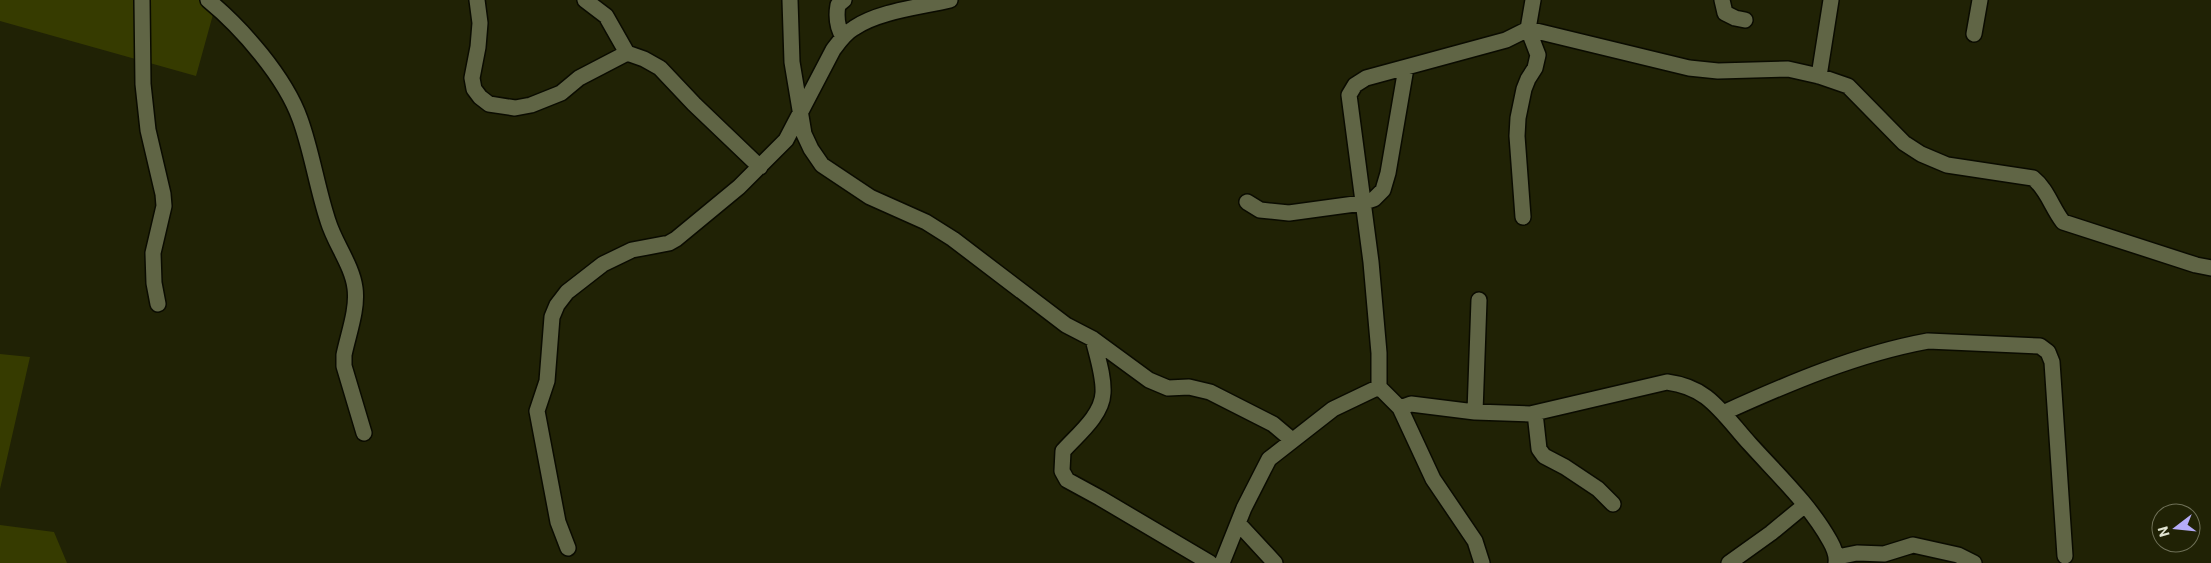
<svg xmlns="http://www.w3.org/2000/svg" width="2211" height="563" viewBox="0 0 2211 563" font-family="Roboto,sans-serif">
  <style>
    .green { fill: #363b00 }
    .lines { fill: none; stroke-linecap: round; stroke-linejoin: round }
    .minor-casing { stroke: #0a0b00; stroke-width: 18 }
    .minor { stroke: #606545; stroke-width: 15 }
  </style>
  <rect width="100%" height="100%" fill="#202205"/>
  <!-- green -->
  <path class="green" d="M0,0H217L196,76L0,21Z
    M0,354L30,357L0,489Z
    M0,525L54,532L67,563H0Z"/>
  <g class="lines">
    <!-- minor casing -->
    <g class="minor-casing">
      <path id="minor" d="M142,0L143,84L148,130L163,194L164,206L153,253L154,283L158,304
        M208,0C242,28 285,77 300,119C312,152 317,188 328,221C335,244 352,265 355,288C358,309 348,335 344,355V366L364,433
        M477,0L480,23L478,47L472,78L474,89L480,97L489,104L515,108L531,105L561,93L579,78L627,53
        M585,0L606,16L627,53L644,59L660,68L694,104L760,167
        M790,0L792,62L804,134L811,149L822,165L870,197L926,222L953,239L1066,325L1093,339L1149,380L1168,388L1189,387L1210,392L1273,424L1292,440
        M1722,0L1725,13L1735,18L1745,20
        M1528,29L1689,68L1718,71L1788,69L1819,76L1848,86L1904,143L1921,154L1947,165L2033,178C2047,189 2052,208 2063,222L2196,265L2211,268
        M1974,34L1980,0
        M843,37C837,27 836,16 838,5L844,0
        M1819,76L1831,0
        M1247,202L1260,210L1289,213L1362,203L1374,199L1383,190L1388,173L1406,68
        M1523,217L1517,136L1518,118L1524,89L1528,79L1535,68L1538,55L1528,29
        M1093,339C1097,356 1104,376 1103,393C1102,416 1076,436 1063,451L1062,471L1067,480L1100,498L1210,563
        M1379,387L1400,408
        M1475,412L1479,300
        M1535,413L1539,449L1544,456L1565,467L1598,489L1613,504
        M1723,413C1789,383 1857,354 1928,341L2040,346L2048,352L2052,362L2065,556
        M1238,523L1275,563
        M568,548L558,522L537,411L547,381L552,317L557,305L567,292L603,264L632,250L669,243L676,239L739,187L786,140L833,50C839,42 845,33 854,28C879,11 921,7 950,0
        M1837,557L1857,553L1884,554L1913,545L1958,555L1974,563
        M1222,563L1244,508L1269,459L1333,409L1379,387V353L1371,262L1349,95L1355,85L1366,78L1506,40L1528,29L1533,0
        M1482,563L1475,541L1433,479L1400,408L1411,404L1475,412L1530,414L1667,382C1682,384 1694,388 1706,397C1723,410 1736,429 1750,444C1778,475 1810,505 1830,541C1834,548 1837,556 1836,563
        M1729,563L1771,533L1805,505"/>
    </g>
    <!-- minor -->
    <use href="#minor" class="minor"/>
  </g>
  <!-- north arrow -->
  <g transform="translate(2176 528) rotate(254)"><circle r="24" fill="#202205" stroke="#6e7057"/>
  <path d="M0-4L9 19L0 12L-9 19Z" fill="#b5acf8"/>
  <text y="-8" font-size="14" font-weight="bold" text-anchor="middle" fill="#e2e5d3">N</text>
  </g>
</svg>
